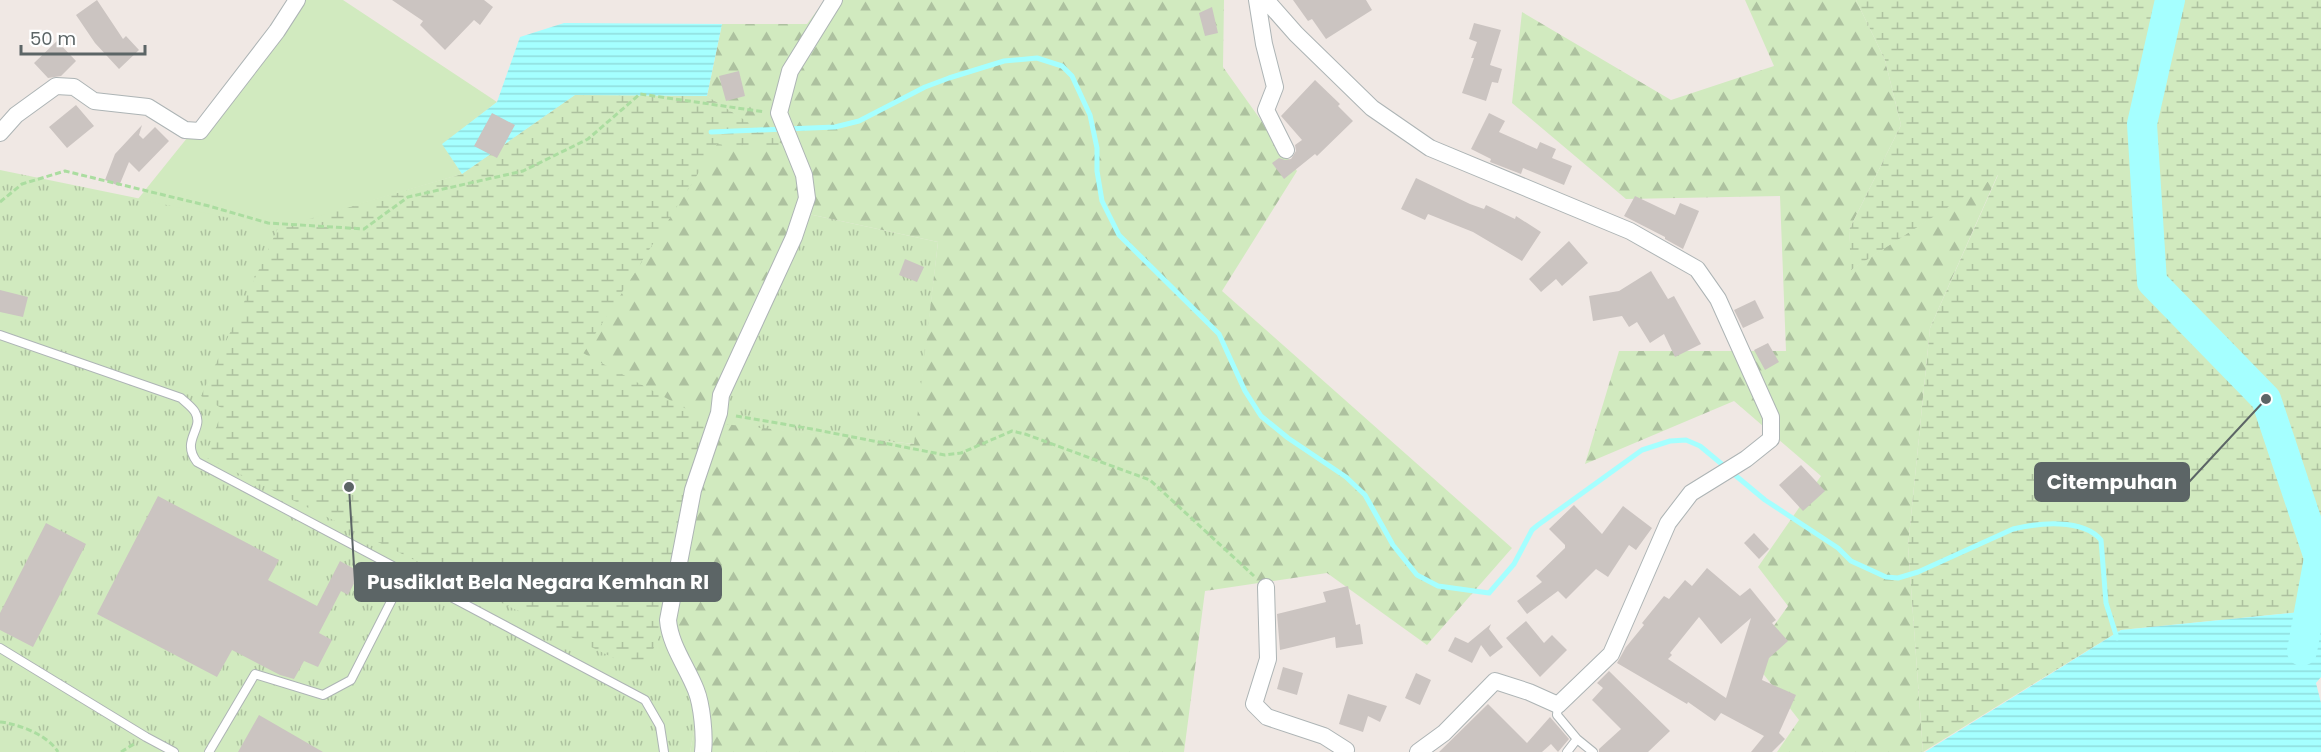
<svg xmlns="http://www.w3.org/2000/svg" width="2321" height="752" viewBox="0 0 2321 752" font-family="Poppins,sans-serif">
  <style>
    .grass { fill: url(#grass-tufts) }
    .forest { fill: url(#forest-firs); fill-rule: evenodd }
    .wetland { fill: url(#wetland-marsh) }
    .park { fill: #d1eabf }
    .water { fill: url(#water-rules) }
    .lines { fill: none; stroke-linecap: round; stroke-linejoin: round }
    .stream { stroke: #a5ffff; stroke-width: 5 }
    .river { stroke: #a5ffff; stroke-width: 30 }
    .building { fill: #cbc4c1; fill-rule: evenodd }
    .service-casing { stroke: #adb4b5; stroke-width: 10 }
    .minor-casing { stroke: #adb4b5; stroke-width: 18 }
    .path { stroke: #abdda0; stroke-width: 3; stroke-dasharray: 6 3; stroke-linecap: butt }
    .service { stroke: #fff; stroke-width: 8 }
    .minor { stroke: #fff; stroke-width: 16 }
    .leader { fill: none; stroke: #5c6566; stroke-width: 2 }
    .callout-dot { fill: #5c6566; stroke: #fff; stroke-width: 2 }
    .callout { fill: #5c6566; stroke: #5c6566; stroke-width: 2 }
    .callout-label { font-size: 20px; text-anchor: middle; font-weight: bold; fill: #fff }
  </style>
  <defs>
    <pattern id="grass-tufts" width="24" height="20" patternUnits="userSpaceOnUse" patternTransform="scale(1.5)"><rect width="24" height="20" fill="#d1eabf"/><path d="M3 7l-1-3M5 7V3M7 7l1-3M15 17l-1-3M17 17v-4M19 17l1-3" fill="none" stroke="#adc19f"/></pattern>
    <pattern id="forest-firs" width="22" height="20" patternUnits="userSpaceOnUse" patternTransform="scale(1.5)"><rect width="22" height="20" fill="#d1eabf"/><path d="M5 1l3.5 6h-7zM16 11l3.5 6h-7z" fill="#adc19f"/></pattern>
    <pattern id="wetland-marsh" width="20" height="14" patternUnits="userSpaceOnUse" patternTransform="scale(1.5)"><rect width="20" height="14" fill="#d1eabf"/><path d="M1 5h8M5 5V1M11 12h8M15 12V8" fill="none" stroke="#adc19f"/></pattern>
    <pattern id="water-rules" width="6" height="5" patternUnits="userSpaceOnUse" patternTransform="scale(1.5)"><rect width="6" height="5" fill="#a5ffff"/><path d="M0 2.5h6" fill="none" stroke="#90dddd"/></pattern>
  </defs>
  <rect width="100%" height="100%" fill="#f0e8e4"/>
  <!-- grass -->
  <path class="grass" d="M575,95L707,96L790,149L799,212L938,242L915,444L714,424L697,715L690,752H0V170L278,227L462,174Z"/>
  <!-- forest -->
  <path class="forest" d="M825,0H1224L1223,67L1297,171L1222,291L1512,548L1427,645L1327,573L1205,591L1184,752H690L697,715L662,631L583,354L717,144L788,149L707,96L722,24H807ZM799,212L938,242L914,444L714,423Z
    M1745,0H1856L1885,60L1901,125L1849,230L1852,269L1998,174L1930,328L1908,546L1923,752H1777L1799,720L1751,658L1788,606L1758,567L1821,476L1734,401L1585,464L1619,351H1786L1780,196L1626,199L1512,103L1522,12L1671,100L1774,66Z"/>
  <!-- wetland -->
  <path class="wetland" d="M1856,0H2321V610L2121,630L1923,752L1908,546L1930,328L1998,175L1851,270L1849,230L1901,125L1885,60Z
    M575,95L707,96L790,149L717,144L583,353L714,424L662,631L642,672L205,457L223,409L201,396L278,228L462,174Z"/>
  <!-- park -->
  <path class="park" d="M298,0H343L497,102L443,144L462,174L278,228L138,199Z"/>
  <!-- water -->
  <path class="water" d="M564,23L722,24L707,96L575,95L462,174L442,144L497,102L520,37Z
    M2321,610V677L2316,683L2321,703V752H1925L2121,630Z"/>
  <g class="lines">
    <!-- stream -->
    <path class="stream" d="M711,132L835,127L859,121L925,87L949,78L1004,61L1037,58L1062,66L1072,76L1090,115L1097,148V171L1102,201L1119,235L1219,334L1245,391L1261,416L1288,438L1346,477L1365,495L1393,545L1417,575L1438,586L1489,593L1514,564L1532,530L1538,525L1642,450L1670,441L1686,440L1700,446L1765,500L1838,548L1851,561L1886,577L1898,578L1918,572L2013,529C2038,523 2083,518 2101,540L2106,603L2117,638"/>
    <!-- river -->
    <path class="river" d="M2170,0L2142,124L2152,282L2266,399L2319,558L2302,651"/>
  </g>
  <!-- building -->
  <path class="building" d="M97,0L123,39L126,36L139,50L119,69L95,43L76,15Z
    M392,0H484L493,7L480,25L474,20L445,50L420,25L423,21Z
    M1293,0H1366L1372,10L1326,39L1312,19L1308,21Z
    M1212,7L1218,33L1205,36L1199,13Z
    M1474,23L1501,30L1490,65L1502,69L1498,83L1492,82L1486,101L1462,93L1474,58H1471L1477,42L1469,39Z
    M57,41L76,61L61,76L48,78L34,63Z
    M739,71L745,96L726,101L719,76Z
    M1315,80L1340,104L1338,106L1353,121L1317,156L1315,154L1284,179L1272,163L1279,158L1285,160L1291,159L1296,151L1295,145L1302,140L1281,116Z
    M76,105L94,126L67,148L49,127Z
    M492,113L515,125L497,158L474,146Z
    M1489,113L1505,121L1499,132L1537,149L1540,142L1556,149L1552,158L1572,166L1564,185L1523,168L1521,174L1490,162L1491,159L1471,149Z
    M142,125L139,135L143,139L155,127L169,141L139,172L129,162L119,186L105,180L115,154Z
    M1416,178L1470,204L1484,209L1486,205L1515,219L1516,216L1541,232L1522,261L1473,232L1428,214L1425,220L1401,209Z
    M1635,196L1675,215L1680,203L1699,211L1683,249L1665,239V237L1624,216Z
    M1569,241L1588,263L1562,286L1556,279L1541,292L1529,279Z
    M905,259L924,267L917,282L899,275Z
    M1651,271L1668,299L1674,296L1701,344L1675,357L1664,334L1650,343L1637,322L1629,327L1622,316L1593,321L1589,296L1619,291Z
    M0,290L28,297L23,317L0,312Z
    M1755,300L1764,318L1743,328L1734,310Z
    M1768,343L1779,362L1765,370L1754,350Z
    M1801,465L1825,491L1803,511L1779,485Z
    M158,496L279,560L268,580L317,606L340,561L360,572L348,595L341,591L319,633L332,640L318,667L304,661L294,679L280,675L232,650L217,677L97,614Z
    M1574,505L1602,534L1623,506L1652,528L1636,550L1629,545L1608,577L1596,569L1566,599L1558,591L1527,614L1517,601L1542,582L1536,576L1565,548V545L1549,529Z
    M46,523L86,544L33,647L0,630V613Z
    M1754,533L1769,549L1759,559L1744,543Z
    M1707,568L1740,596L1750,588L1776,620L1772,623L1788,641L1769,658L1762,680L1796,695L1779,733L1785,739L1772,752H1751L1764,736L1721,713L1715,721L1688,702L1687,704L1617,663L1626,647L1644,625L1642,623L1664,596L1669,599L1685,580L1692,586ZM1699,617L1721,644L1751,618L1726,698L1668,659L1672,655L1670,653Z
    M1348,586L1356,625L1360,624L1363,644L1336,648L1335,637L1280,650L1277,614L1326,602L1323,592Z
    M1526,621L1544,643L1552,635L1567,650L1540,677L1506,638Z
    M1491,624L1489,629L1503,647L1490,657L1481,645L1472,663L1448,651L1455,637L1468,643Z
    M1283,667L1303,673L1297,695L1277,689Z
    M1609,671L1670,731L1648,752H1599V749L1621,729L1592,700L1603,688L1597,683Z
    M1416,673L1431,680L1420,705L1405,698Z
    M1348,694L1387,706L1380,722L1368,716L1363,732L1339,724Z
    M1488,704L1527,743L1550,717L1569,739L1558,752L1551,744L1542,752H1439Z
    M259,715L323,752H238Z"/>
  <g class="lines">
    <!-- service casing -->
    <g class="service-casing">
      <path id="service" d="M0,335L181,398C185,402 192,407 195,412C205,429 180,440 197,462L645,700L660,726L664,752
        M0,648L146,737L174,752
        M1558,705L1557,715L1577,739L1593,752
        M209,752L255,674L323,695L351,680L406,572
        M1567,752L1577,739"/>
    </g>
    <!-- minor casing -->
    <g class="minor-casing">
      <path id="minor" d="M1257,0L1264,44L1275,87L1266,110L1286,150
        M1266,0L1296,34L1372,108L1430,148L1630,231L1697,269L1718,299L1771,417V439L1746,459L1691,493L1668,523L1611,654L1558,705L1529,692L1495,681L1444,733L1418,752
        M0,133L16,115L56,86L74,87L94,101L148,107L185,130L200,131L277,31L297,0
        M1266,587L1268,659L1254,704L1267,717L1324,736L1346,750L1345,752
        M703,752C705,736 702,705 696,690C687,667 670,645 668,620L693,490L719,413L721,395L794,237L807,198L804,175L779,113L790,71L834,0"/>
    </g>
    <!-- path -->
    <path class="path" d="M0,202L22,184L65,171L209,206L268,223L364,229L408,197L523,171L588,139L640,94L765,112
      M736,416L812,429L945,455L961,453L1012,431L1025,434L1150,480L1254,576
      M0,722C19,724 48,735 58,752
      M121,752L134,744"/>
    <!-- service -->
    <use href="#service" class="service"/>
    <!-- minor -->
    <use href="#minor" class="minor"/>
  </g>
  <!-- callouts -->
  <path class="leader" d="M2266 399L2189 482M349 487L355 582"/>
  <g class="callout-dot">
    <circle cx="2266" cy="399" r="6"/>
    <circle cx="349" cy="487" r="6"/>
  </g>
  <g class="callout">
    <rect x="2035" y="463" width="154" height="38" rx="6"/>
    <rect x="355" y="563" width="366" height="38" rx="6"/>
  </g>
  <g class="callout-label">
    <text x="2112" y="489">Citempuhan</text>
    <text x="538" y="589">Pusdiklat Bela Negara Kemhan RI</text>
  </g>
  <!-- scale -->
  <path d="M21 45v9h124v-9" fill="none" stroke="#5c6566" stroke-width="3"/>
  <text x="30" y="45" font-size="18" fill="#5c6566" stroke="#ffffff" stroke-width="4.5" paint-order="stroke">50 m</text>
</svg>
